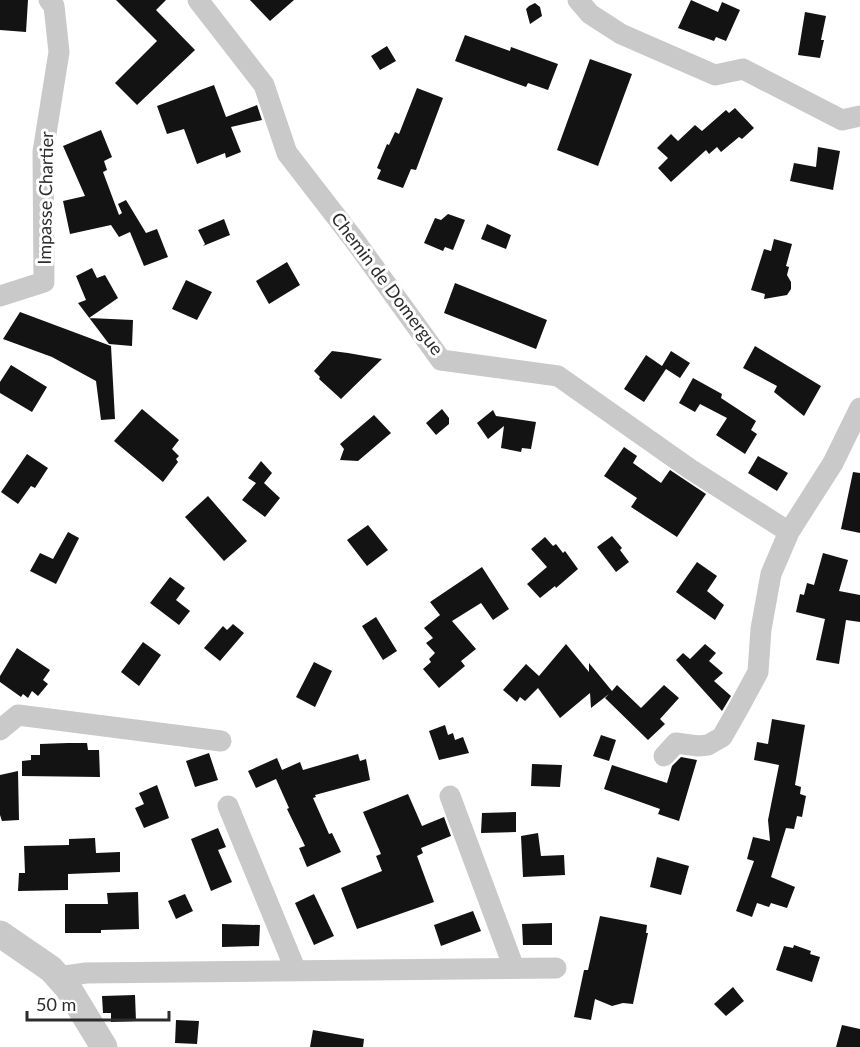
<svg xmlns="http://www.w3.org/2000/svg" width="860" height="1047" viewBox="0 0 860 1047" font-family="Lato,sans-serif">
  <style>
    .building { fill: #131313 }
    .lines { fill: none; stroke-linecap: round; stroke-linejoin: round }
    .minor { stroke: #c9c9c9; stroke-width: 21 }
    .tertiary { stroke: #c9c9c9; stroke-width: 27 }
    .labels { text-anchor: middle; stroke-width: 6; stroke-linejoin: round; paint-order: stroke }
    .street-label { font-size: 18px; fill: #2c2c2c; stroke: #fff }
  </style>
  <rect width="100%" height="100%" fill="#fff"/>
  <!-- building -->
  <path class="building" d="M0,0H28L26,32L0,30Z
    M116,0H166L156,10L195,50L137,105L115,83L157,41Z
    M250,0H294L270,21Z
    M691,0L718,12L722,2L740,10L726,41L716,37L714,41L678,28Z
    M535,3L540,7L542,16L530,24L526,9L529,6Z
    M805,12L826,16L821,40H824L820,58L798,55Z
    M465,35L510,51L511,47L558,64L548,90L528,83L526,87L455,61Z
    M387,46L396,61L380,70L371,56Z
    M590,59L632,74L598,166L557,150Z
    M214,85L226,117L257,105L262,120L231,127L241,152L226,158L225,153L197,164L184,129L167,134L157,106Z
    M417,88L443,98L416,170L411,169L403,188L377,179L381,170L377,168L387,144L389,145L395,132L399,134Z
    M735,108L754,128L742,139L739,137L721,152L717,147L709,154L706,150L671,182L658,168L668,158L657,148L671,134L678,141L695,125L702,131L726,110L729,113Z
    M101,130L112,157L104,161L107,170L103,172L119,215L122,213L118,204L126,200L146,233L157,229L168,257L144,266L130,232L119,237L111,225L70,234L63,201L85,196L63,146Z
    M818,147L840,151L833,190L790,181L794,163L816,167Z
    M448,214L465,220L453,250L445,247L443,251L424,243L435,218L441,220Z
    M224,219L230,235L203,246L205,244L198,230Z
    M487,224L511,235L506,249L481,239Z
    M774,239L792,244L786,266L789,267L787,275L791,282V289L787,295L764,299L765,294L751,290L764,249L771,251Z
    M287,262L300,285L269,304L256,281Z
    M92,268L97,278L105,275L118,298L89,318L133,320L132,346L109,344L78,303L86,300L76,276Z
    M186,280L212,292L197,320L172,309Z
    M455,283L547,320L536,349L444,313Z
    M20,312L111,346L115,419L101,420L96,381L52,357L3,339Z
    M755,346L821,386L804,416L774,392L777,386L743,368Z
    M332,351L348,353L382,359L341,399L319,379L320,377L314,371Z
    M671,351L690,363L680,378L666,369L644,402L624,389L646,355L662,366Z
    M11,365L47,387L32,412L0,393V382Z
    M693,378L722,394L721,398L756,421L751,430L757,434L745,454L716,435L727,418L700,404L695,412L679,403Z
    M142,409L179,440L172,449L179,456L176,459L178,462L163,482L114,441Z
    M442,409L449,418V424L436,435L426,423Z
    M493,410L496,416L536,422L531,449L522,448L521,452L501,448L504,426L488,439L477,423Z
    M374,415L391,433L358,461L340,460L344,449L340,444Z
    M624,447L637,456L633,463L661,483L670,470L706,494L677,537L631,507L637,498L604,476Z
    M27,454L48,468L35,488L31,486L18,504L1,492Z
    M758,456L788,473L777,491L748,473Z
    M261,461L272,473L264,483L280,498L265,517L242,500L256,483L248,478Z
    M853,472L860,473V533L841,529Z
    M208,496L247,541L224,561L185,517Z
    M368,525L388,550L367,566L347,540Z
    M68,532L79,538L56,584L30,571L40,553L53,559Z
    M612,536L622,548L620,550L629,562L616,572L597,547Z
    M545,537L553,546L556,544L563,553L565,551L578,569L556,588L555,586L540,598L527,584L547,567L531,549Z
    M823,553L848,560L839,591L860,595V622L846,620L839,664L816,660L825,619L796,612L800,594L804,595L807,583L814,585Z
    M697,562L717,576L707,591L724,605L715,620L676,592Z
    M482,567L509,609L493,620L481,603L452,621L476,649L461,661L465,666L439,688L423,669L431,662L429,659L435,653L426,643L433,638L424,628L440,615L430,602Z
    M170,577L185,588L176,600L190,611L179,625L150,603Z
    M376,617L397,651L383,660L362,626Z
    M233,624L244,633L220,661L204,648L223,626L227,630Z
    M143,642L161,655L139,686L121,672Z
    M566,644L589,672V663L612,691L617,685L641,708L664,685L679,698L660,719L665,724L648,740L605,698L609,694L591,708L590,693L560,718L538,688L525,701L520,697L517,702L503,690L526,664L539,676Z
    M705,644L716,653L709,661L723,673L714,681L731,696L722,711L676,660L683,653L690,659Z
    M17,648L50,670L43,680L48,684L38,696L32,691L28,698L23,694L21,697L0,682V676Z
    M314,662L332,671L315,707L296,697Z
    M772,719L805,725L795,785L801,787L800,794L806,796L802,817L797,816L794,829L786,828L771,877L795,887L787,908L771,903L769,907L757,903L752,917L736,911L754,861L747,859L753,837L770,841L768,820L779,765L754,760L757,742L768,744Z
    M445,725L448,735L453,733L455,740L463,737L469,753L439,760L429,731Z
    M601,735L616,740L609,761L593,756Z
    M68,743H87L88,750H99L100,777L22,776V761L31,760V755H40V744Z
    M209,753L218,780L195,787L186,761Z
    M358,754L360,761L366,759L370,780L315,795L316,797L313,798L329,834L332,833L341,852L307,867L299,848L305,846L287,809L289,808L276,779L256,788L248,771L277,758L282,770L300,762L303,770Z
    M681,757L697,760L679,821L658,814L660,809L604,789L612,765L667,783L672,766Z
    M532,764L562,765L560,787L531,786Z
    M18,771L19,820L2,821L0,815V775Z
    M157,785L169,818L144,828L135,808L144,804L139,793Z
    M408,794L422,826L444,817L451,836L421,848L423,853L417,856L434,902L357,929L341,888L382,871L376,856L381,854L363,812Z
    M516,812V832L481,833L482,813Z
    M218,828L226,847L218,850L232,882L211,891L191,839Z
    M538,833L541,856L564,855L565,875L523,877L521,836Z
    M95,838L96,853L120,852V872L68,874V890L18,891L19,873H25L24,846L69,845V839Z
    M657,857L689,866L681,895L650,887Z
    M138,892L139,929L101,930V933H65V904H108L107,893Z
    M185,894L193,911L176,919L168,901Z
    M314,894L334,936L314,945L295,903Z
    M473,911L481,931L441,946L434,925Z
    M600,916L647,925L646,933H648L633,1004L623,1003L612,1006L595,999L591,1020L574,1017L584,970H588Z
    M552,923V945H523L522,924Z
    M222,924L260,925L259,946L222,947Z
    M794,945L811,951L810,954L820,957L812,982L776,970L784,946L793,948Z
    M733,987L744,1001L726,1016L714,1004Z
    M135,995L136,1021L111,1022V1013H103L102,996Z
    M176,1020L199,1021L197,1044L175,1043Z
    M842,1025L860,1029V1047H836Z
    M313,1030L364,1039L363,1047H310Z"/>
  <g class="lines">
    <!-- minor -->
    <path class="minor" d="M198,0L264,85L287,153L355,241L441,360L558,376L690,469L789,532
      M578,0L590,14L621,34L715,75L743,69L842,120L860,116
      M0,296L44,282L43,152L59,52L54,6L49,0
      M0,730L18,715L221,741
      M664,756L676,743L698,746L708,745L722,737L738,709L758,672L761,629L771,574L789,532L833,463L860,408
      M450,796L514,968
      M228,806L296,971
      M58,977L86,973L556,968"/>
    <!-- tertiary -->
    <path class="tertiary" d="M0,934L51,969L68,988L104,1047"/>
  </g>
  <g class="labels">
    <!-- street labels -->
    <g class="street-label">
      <text transform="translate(46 198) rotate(-89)" y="6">Impasse Chartier</text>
      <text transform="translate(387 284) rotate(53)" y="6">Chemin de Domergue</text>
    </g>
  </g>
  <!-- scale -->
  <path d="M27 1011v9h142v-9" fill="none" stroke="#2c2c2c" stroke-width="3"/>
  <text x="36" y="1011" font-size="18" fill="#2c2c2c" stroke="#ffffff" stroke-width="4.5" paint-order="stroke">50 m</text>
</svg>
